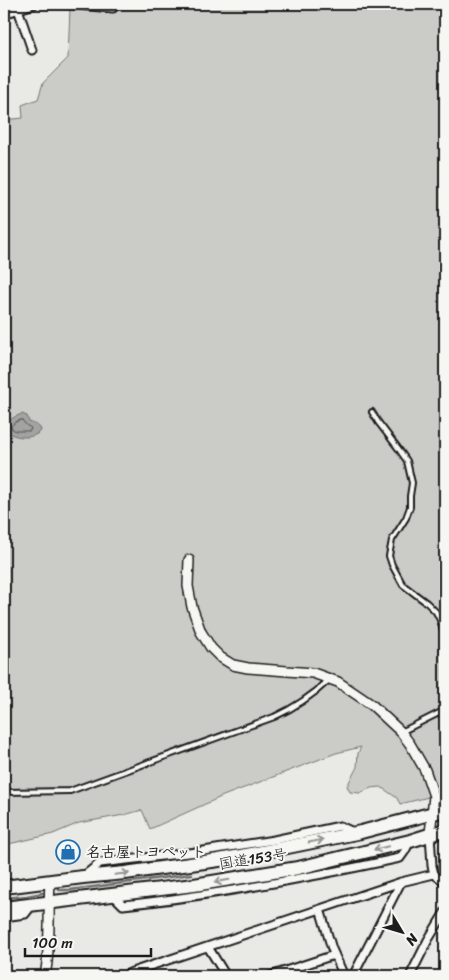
<svg xmlns="http://www.w3.org/2000/svg" width="449" height="980" viewBox="0 0 449 980" font-family="Sriracha,'Klee One',sans-serif">
  <style>
    .green { fill: #cbcbc7; stroke: #747472 }
    .water { fill: #a3a3a1; stroke: #6d6d6c }
    .lines { fill: none; stroke-linecap: round; stroke-linejoin: round }
    .shore { stroke: #525251; stroke-width: 1 }
    .stream { stroke: #6d6d6c; stroke-width: 2.5 }
    .service-casing { stroke: #1c1c1c; stroke-width: 8 }
    .minor-casing { stroke: #1c1c1c; stroke-width: 11 }
    .tertiary-casing { stroke: #1c1c1c; stroke-width: 12 }
    .trunk-casing { stroke: #1c1c1c; stroke-width: 16 }
    .service { stroke: #f6f6f2; stroke-width: 4 }
    .minor { stroke: #f6f6f2; stroke-width: 7 }
    .tertiary { stroke: #f6f6f2; stroke-width: 9 }
    .trunk { stroke: #f6f6f2; stroke-width: 12 }
    .oneway { stroke: #949492 }
    .labels { text-anchor: middle; stroke-width: 4; stroke-linejoin: round; paint-order: stroke }
    .poi-label { font-size: 15px; font-weight: bold; fill: #1c1c1c; stroke: #f6f6f2; text-anchor: start }
    .street-label { font-size: 15px; fill: #1c1c1c; stroke: #f6f6f2 }
  </style>
  <rect width="100%" height="100%" fill="#e9e9e5"/>
  <filter id="ink" filterUnits="userSpaceOnUse"><feTurbulence type="fractalNoise" baseFrequency=".02" numOctaves="2"/><feDisplacementMap in="SourceGraphic" scale="10" xChannelSelector="R" yChannelSelector="G"/><feConvolveMatrix kernelMatrix="1 2 1 2 8 2 1 2 1" color-interpolation-filters="sRGB"/></filter>
  <g filter="url(#ink)">
    <!-- green -->
    <path class="green" d="M116,4H445V793L400,804L397,798L381,787L371,788L360,793L350,792L347,786L357,767L358,753L361,747L336,753L223,796L150,829L142,810L124,815L79,823L53,834L4,845V120L23,118L22,105L38,99L43,83L68,58L70,8L112,10Z"/>
    <!-- water -->
    <path class="water" d="M22,414L27,416L29,422C35,424 40,425 41,431C31,440 16,438 5,431C5,421 13,417 22,414Z"/>
    <g class="lines">
      <!-- shore -->
      <path class="shore" d="M22,420L26,425L31,428L30,431H16L12,429L11,427C13,423 18,420 22,420Z"/>
      <!-- stream -->
      <path class="stream" d="M59,890H70L192,874
        M4,898L27,896L43,893"/>
      <!-- service casing -->
      <g class="service-casing">
        <path id="service" d="M372,412L378,422L398,448L407,461L412,483L410,496V507L406,518L392,540L389,556L392,565L403,585L427,603L436,612L440,620L445,636
          M401,732L445,710
          M4,792L70,791L274,717C294,708 313,695 329,680"/>
      </g>
      <!-- minor casing -->
      <g class="minor-casing">
        <path id="minor" d="M65,4L113,8L115,4
          M18,9L32,50
          M4,14L34,4
          M430,834L432,866L434,874L445,882
          M85,875L100,863L197,852L274,840L340,826L353,832
          M113,895L123,905C217,895 307,878 400,858L405,851L410,841
          M320,909L332,949L344,976
          M4,917L25,914L32,905
          M208,947L226,976
          M124,976L132,972L401,882L434,874
          M270,976L334,955
          M353,976L401,882
          M410,976L428,940L445,912"/>
      </g>
      <!-- tertiary casing -->
      <g class="tertiary-casing">
        <path id="tertiary" d="M189,560L188,586L192,607L201,632L211,648L220,657L233,665L248,668L313,673L338,682L372,705L401,732L410,744L425,770L434,796L430,834
          M45,976C51,945 48,913 50,881"/>
      </g>
      <!-- trunk casing -->
      <g class="trunk-casing">
        <path id="trunk" d="M4,887L83,877L125,873L219,860L278,849L361,832L445,810
          M4,908L194,885L298,868L410,841L445,830"/>
      </g>
      <!-- service -->
      <use href="#service" class="service"/>
      <!-- minor -->
      <use href="#minor" class="minor"/>
      <!-- tertiary -->
      <use href="#tertiary" class="tertiary"/>
      <!-- trunk -->
      <use href="#trunk" class="trunk"/>
    </g>
    <!-- one-way arrows -->
    <defs><path id="oneway-shaft" d="M-6 0H5M1.5-3L5.5 0L1.5 3" fill="none" stroke-width="1.6" stroke-linecap="round" stroke-linejoin="round" transform="scale(1.25)"/></defs>
    <g class="oneway">
      <use href="#oneway-shaft" transform="translate(316 841) rotate(-12)"/>
      <use href="#oneway-shaft" transform="translate(381 848) rotate(166)"/>
      <use href="#oneway-shaft" transform="translate(122 874) rotate(-6)"/>
      <use href="#oneway-shaft" transform="translate(222 881) rotate(171)"/>
    </g>
  </g>
  <!-- icons -->
  <defs>
    <g id="shop-ring" transform="scale(1.25)"><circle r="9.5" fill="#f6f6f2" stroke="#1f6fb2" stroke-width="1.5"/><path d="M-5-2.5h2.3a2.7 3.5 0 0 1 5.4 0H5L5.5 6h-11ZM-1.5-2.5h3a1.5 2.3 0 0 0-3 0Z" fill="#1f6fb2"/></g>
  </defs>
  <g fill-rule="evenodd">
    <use href="#shop-ring" x="68" y="852"/>
  </g>
  <g class="labels">
    <!-- poi labels -->
    <g class="poi-label">
      <text x="86" y="857">名古屋トヨペット</text>
    </g>
    <!-- street labels -->
    <g class="street-label">
      <text transform="translate(253 859) rotate(-9)" y="5">国道153号</text>
    </g>
  </g>
  <!-- margin -->
  <rect width="449" height="980" fill="none" stroke="#f6f6f2" stroke-width="20"/>
  <rect x="10" y="10" width="429" height="960" fill="none" stroke="#1c1c1c" stroke-width="2" filter="url(#ink)"/>
  <!-- north arrow -->
  <g transform="translate(402 932) rotate(128)" stroke="#f6f6f2" stroke-width="4" paint-order="stroke">
  <path d="M0-4L9 19L0 12L-9 19Z" fill="#1c1c1c"/>
  <text y="-8" font-size="14" font-weight="bold" text-anchor="middle" fill="#1c1c1c">N</text>
  </g>
  <!-- scale -->
  <path d="M25 948v8h126v-8" fill="none" stroke="#1c1c1c" stroke-width="2.5"/>
  <text x="32" y="948" font-size="15" fill="#1c1c1c" stroke="#f6f6f2" stroke-width="4" paint-order="stroke">100 m</text>
</svg>
